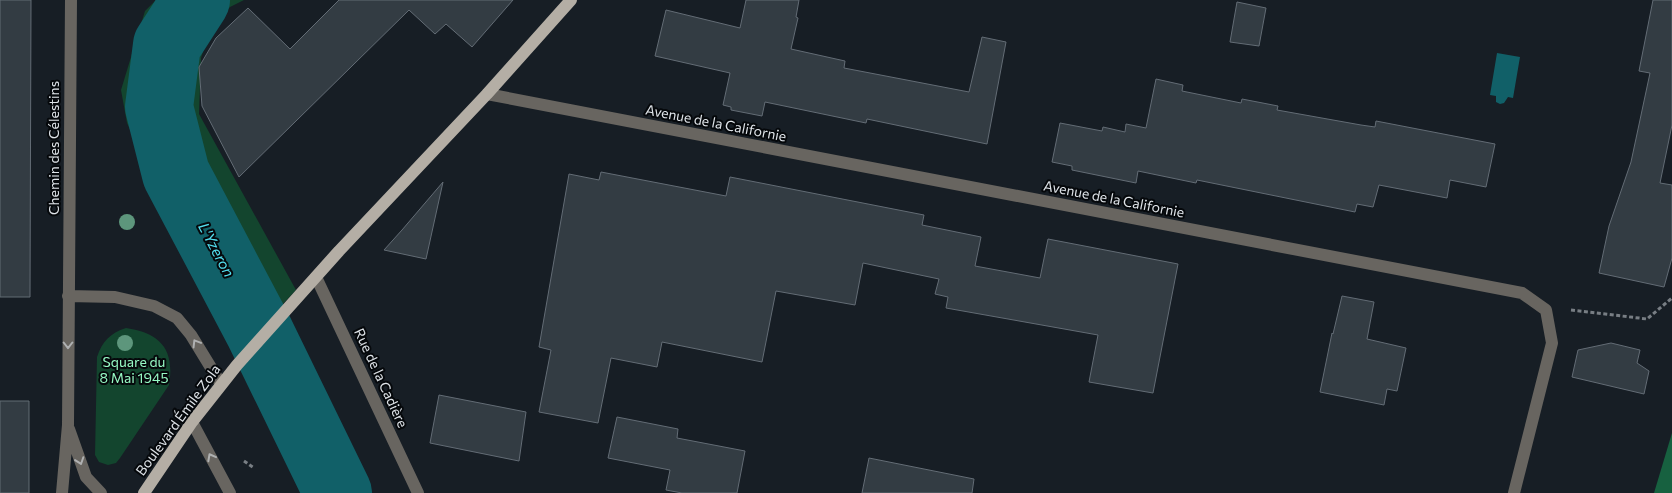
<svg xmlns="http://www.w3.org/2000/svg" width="1672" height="493" viewBox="0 0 1672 493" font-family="Commissioner,sans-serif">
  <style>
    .green { fill: #13452e }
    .forest { fill: #176140 }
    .water { fill: #116068 }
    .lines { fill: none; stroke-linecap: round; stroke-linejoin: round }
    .river { stroke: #116068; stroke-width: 68 }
    .building { fill: #333c43; stroke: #636c75 }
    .path { stroke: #787e84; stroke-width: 3; stroke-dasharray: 4 2.5; stroke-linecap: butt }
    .minor { stroke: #686560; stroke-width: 12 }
    .major { stroke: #b4aea5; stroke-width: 12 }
    .tree { fill: #5d967c }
    .oneway { stroke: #afb1b2 }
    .labels { text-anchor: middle; stroke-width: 4; stroke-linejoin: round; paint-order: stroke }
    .street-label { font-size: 14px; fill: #dfe4e9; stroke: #05080b }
    .park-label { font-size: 14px; fill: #96f9c4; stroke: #05080b }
    .water-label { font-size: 15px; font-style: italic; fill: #53deee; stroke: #05080b }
  </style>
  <rect width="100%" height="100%" fill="#171e25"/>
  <!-- green -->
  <path class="green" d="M156,0H244L230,7L210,30L201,58L199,114L296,290L234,356L127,123L121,90L145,11Z
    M126,328C160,333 175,349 169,385L120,458L116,463L108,465L99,462L95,455L97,357C102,342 110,333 126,328Z"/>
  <!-- forest -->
  <path class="forest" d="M1672,433V493H1654Z"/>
  <!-- water -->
  <path class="water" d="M1497,53L1520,57L1513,98L1508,97L1504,103L1500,104L1496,102V96L1490,95Z"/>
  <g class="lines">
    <!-- river -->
    <path class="river" d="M196,0L167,45L159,107L176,174L259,331L338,493"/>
  </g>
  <!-- building -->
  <path class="building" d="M0,0H31L30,297H0Z
    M339,0H513L472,47L446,24L435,34L409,10L239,177L202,106L199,67L216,38L248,8L290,49Z
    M746,0H799L796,17L798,18L791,49L845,61L844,68L969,92L982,37L1006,42L987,144L867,119L866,123L765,102L762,116L731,110V107L723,105L730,73L655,56L666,10L740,28Z
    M1653,0H1672V125L1660,183L1672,185V258L1664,287L1599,273L1609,226L1631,162L1650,73L1639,71Z
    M1237,2L1266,8L1259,46L1230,42Z
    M1156,79L1183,85L1182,91L1241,103L1242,99L1278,106L1277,110L1361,125L1375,127L1376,121L1495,144L1486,187L1450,180L1447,198L1379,185L1373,207L1357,204L1355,212L1197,180L1196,183L1138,171L1136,183L1072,170V166L1052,162L1060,123L1102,131L1103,127L1125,132L1126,124L1146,128Z
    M601,172L726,196L730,177L924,215L922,225L981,237L975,266L1040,278L1048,239L1178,264L1153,393L1089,382L1098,335L946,308L948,297L935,294L939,279L863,263L855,305L776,291L762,362L662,342L657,367L611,358L598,423L539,412L551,350L539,347L569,174L599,180Z
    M443,182L426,259L384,250L402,230Z
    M1342,296L1374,302L1367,339L1406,348L1397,391L1387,389L1384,405L1320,392L1332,333L1333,334Z
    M1611,343L1640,350L1637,363L1649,371L1644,394L1572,377L1578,350Z
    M439,395L526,412L519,461L430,443Z
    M0,401H29V493H0Z
    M617,417L678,429L677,438L745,451L737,493H682L666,490L670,470L608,458Z
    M869,458L974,479L972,493H862Z"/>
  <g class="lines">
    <!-- path -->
    <path class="path" d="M1571,310L1647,319L1672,298
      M244,461L254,468"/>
    <!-- minor -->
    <path class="minor" d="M487,94L1522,293L1546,310L1552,343L1514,493
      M316,277L418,493
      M68,296L115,297L154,306L177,318L191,335L221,384
      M192,422L230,493
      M69,429L86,477L101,493
      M62,493L68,425L71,0"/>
    <!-- major -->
    <path class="major" d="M144,493L192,422L237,365L339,251L487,94L571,0"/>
  </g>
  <!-- trees -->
  <g class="tree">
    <circle cx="127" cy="222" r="8"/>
    <circle cx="125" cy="343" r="8"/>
  </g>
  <!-- one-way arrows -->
  <defs><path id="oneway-chevron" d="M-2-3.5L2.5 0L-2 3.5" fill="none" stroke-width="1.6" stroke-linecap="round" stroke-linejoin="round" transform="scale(1.25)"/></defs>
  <g class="oneway">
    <use href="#oneway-chevron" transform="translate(196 343) rotate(-121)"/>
    <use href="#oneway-chevron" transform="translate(68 345) rotate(90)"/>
    <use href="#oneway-chevron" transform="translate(211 457) rotate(-118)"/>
    <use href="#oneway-chevron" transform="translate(80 461) rotate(71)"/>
  </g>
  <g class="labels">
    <!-- street labels -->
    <g class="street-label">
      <text transform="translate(716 123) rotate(11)" y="5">Avenue de la Californie</text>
      <text transform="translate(54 148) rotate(-90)" y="5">Chemin des Célestins</text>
      <text transform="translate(1114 199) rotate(11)" y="5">Avenue de la Californie</text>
      <text transform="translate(381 378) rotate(65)" y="5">Rue de la Cadière</text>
      <text transform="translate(178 420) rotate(-54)" y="5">Boulevard Émile Zola</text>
    </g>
    <!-- park labels -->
    <g class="park-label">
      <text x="134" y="367">Square du<tspan x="134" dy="16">8 Mai 1945</tspan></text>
    </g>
    <!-- water labels -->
    <g class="water-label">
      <text transform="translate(216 250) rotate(62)" y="5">L'Yzeron</text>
    </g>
  </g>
</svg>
